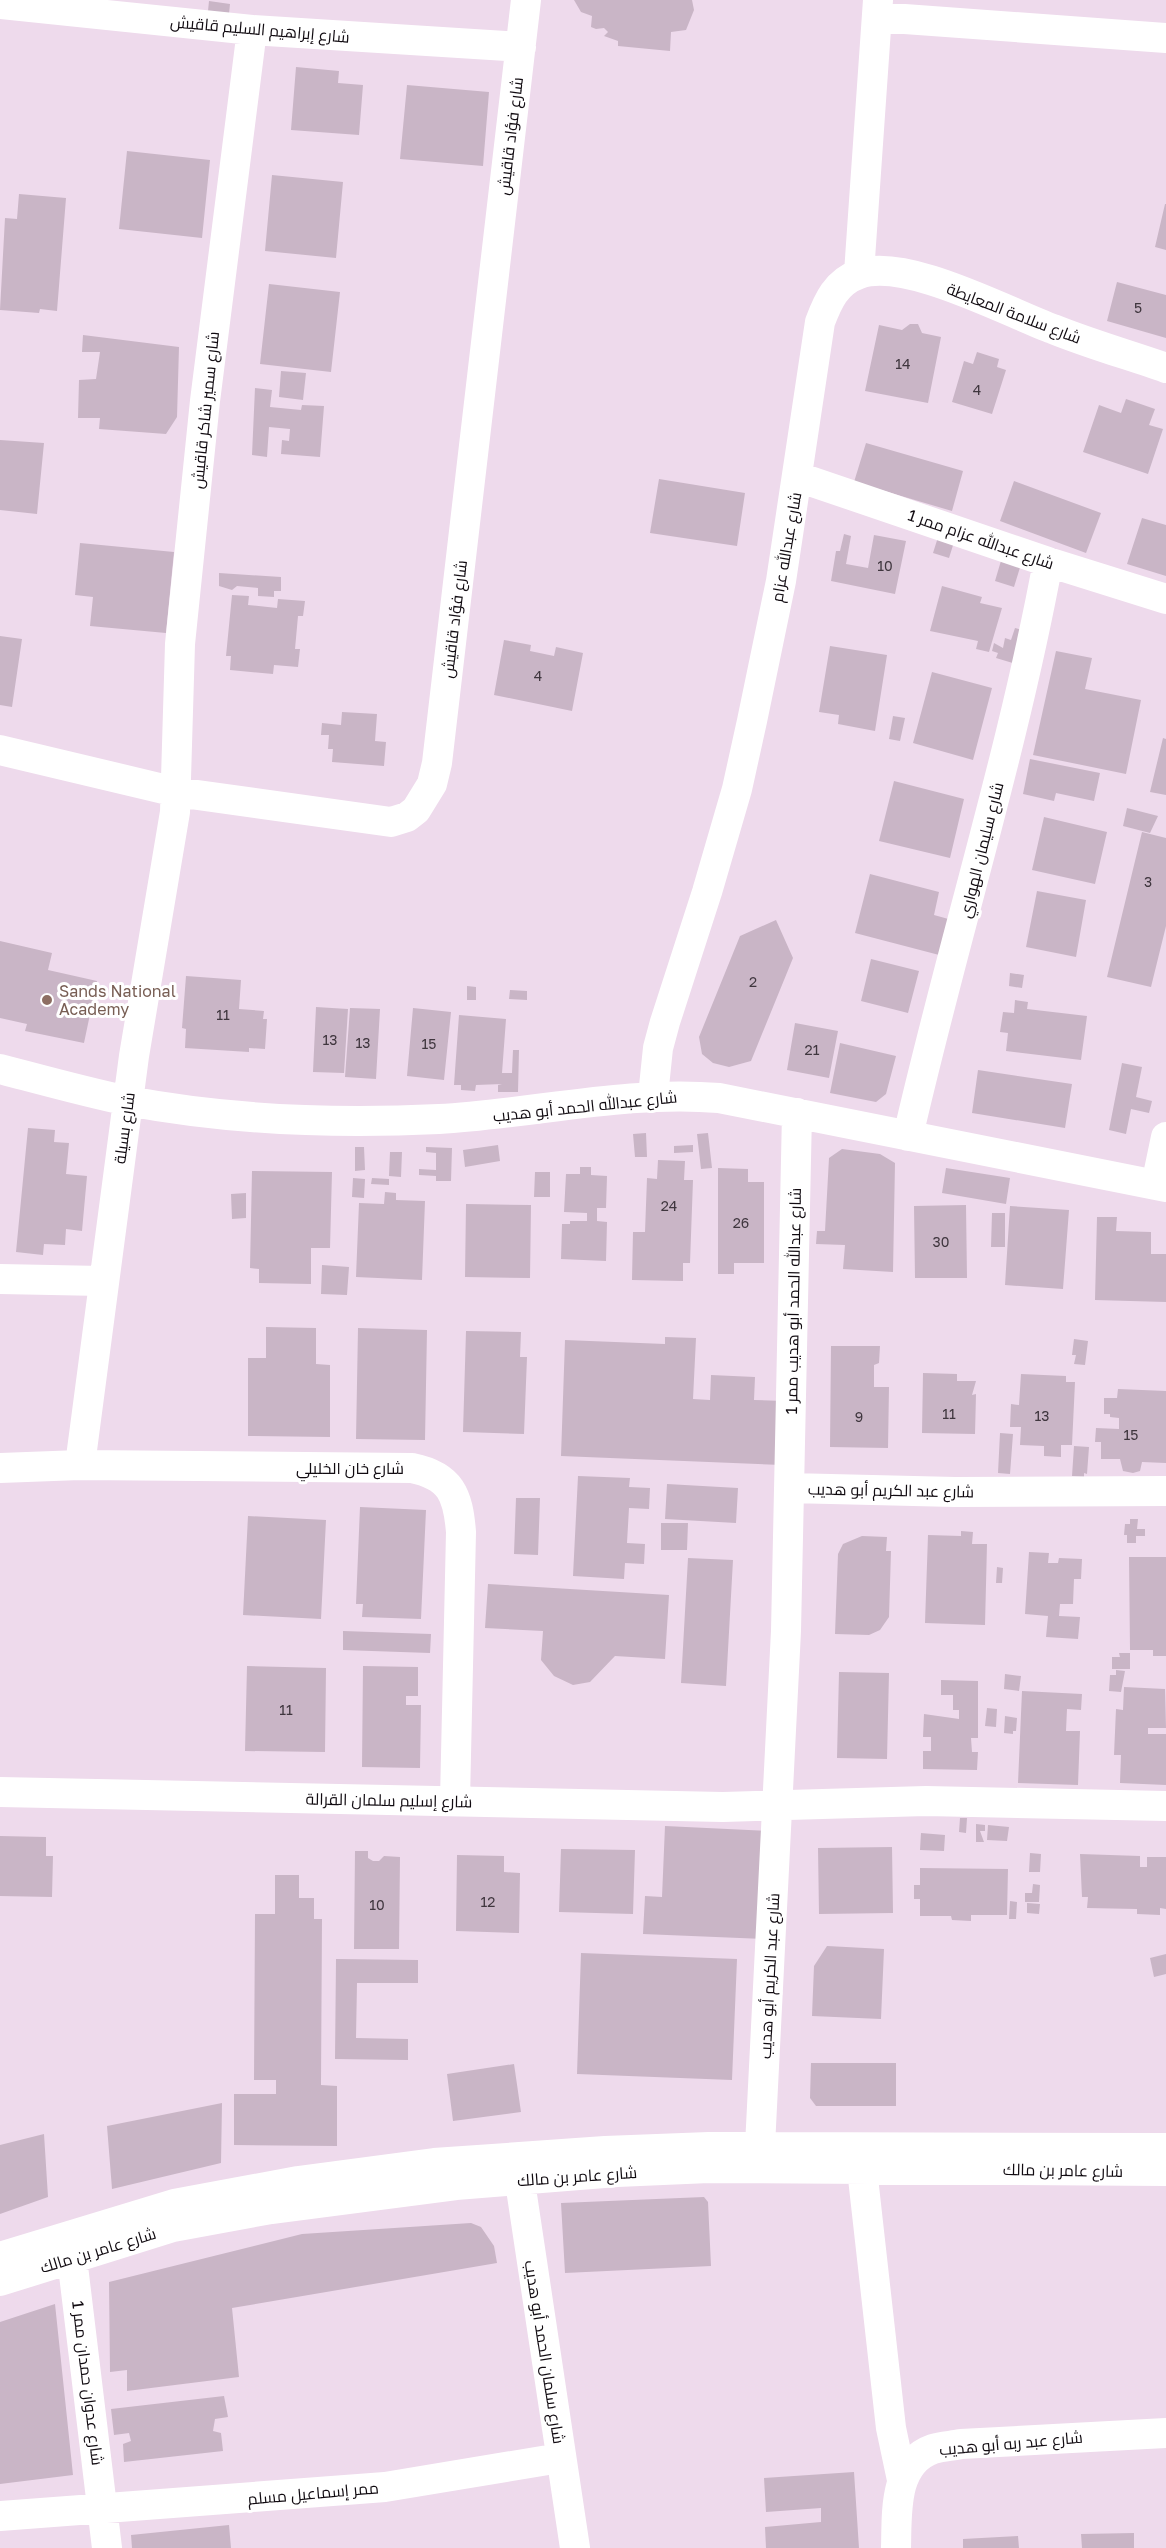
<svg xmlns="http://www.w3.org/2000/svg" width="1166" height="2548" viewBox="0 0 1166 2548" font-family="'Golos Text',Cairo,sans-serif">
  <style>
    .building { fill: #c9b5c6 }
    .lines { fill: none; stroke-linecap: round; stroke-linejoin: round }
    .minor { stroke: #fff; stroke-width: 30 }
    .education-dot { fill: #8d6e63; stroke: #fff; stroke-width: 2 }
    .labels { text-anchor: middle; stroke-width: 6; stroke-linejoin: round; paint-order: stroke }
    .number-label { font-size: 14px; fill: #3f363e }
    .street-label { font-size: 16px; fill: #110b11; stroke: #fff }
    .education-label { font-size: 16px; fill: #785e54; stroke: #fff; text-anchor: start }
  </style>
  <rect width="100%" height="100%" fill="#eedaec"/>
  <!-- building -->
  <path class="building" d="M574,0H692L694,10L686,30L671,32L670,51L618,46V41L604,36L608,32L604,28L596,29L591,27L592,16L581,12Z
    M209,1L230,4L229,14L208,11Z
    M296,67L339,71L338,83L363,85L359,135L291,130Z
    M407,85L489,92L483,166L400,159Z
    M127,151L210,160L202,238L119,229Z
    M272,175L343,182L336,258L265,251Z
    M19,194L66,198L57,311L40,309L39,313L0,310L5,218L17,219Z
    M1165,204H1166V250L1155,247Z
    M1117,282L1166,295V338L1107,321Z
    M269,284L340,292L331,372L260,364Z
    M910,324H918L922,333L941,337L928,403L865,391L879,325L902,330Z
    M83,335L179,347L177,417L166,434L99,429L100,418H78L79,380L96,379L100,352H82Z
    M977,352L999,359L997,367L1006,370L992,414L952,402L964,361L973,364Z
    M281,371L306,373L303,400L279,397Z
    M255,388L272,390L270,407L301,410L302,405L324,406L320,457L281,454L282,440L289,441L290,429L269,427L267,457L252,455Z
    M1126,399L1155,409L1149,425L1163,429L1148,474L1083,452L1099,405L1121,413Z
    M0,440L44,443L37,514L0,510Z
    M866,443L963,471L952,511L854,482Z
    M659,479L745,493L737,546L650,533Z
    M1014,481L1101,513L1086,553L1000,521Z
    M1142,518L1166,525V576L1127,564Z
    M844,534L851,536L846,564L868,568L874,535L906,541L895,594L831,581L836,551H840Z
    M939,534L955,539L949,558L933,553Z
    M80,543L174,552L166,633L90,626L93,597L75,595Z
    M1003,554L1022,561L1014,587L995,581Z
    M219,573L281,577V591H274V597L258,596V588L237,586L232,590L219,586Z
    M942,586L982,597L980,603L1002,608L989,652L976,649L978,641L930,631Z
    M232,595L249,596L248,605L277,608L278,599L305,601L303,616H298L295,649H300L298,667L274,665L273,674L230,670L231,656H226Z
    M1015,628L1026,631L1016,664L996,658L998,653L992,651L994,643L1003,648L1005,638L1011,640Z
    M0,636L22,639L12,707L0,705Z
    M504,640L531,645L530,651L554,656L556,647L583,653L572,711L494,695Z
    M830,646L887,655L875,731L838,724L839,715L819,712Z
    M1056,651L1092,658L1085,689L1141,700L1126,774L1033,755Z
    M932,672L992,688L973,760L913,743Z
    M342,712L377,714L375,741L386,742L384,766L332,762L333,749H328L329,735H321L322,723L341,725Z
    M893,716L905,718L900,741L889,739Z
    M1163,738L1166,739V795L1150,792Z
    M1030,759L1100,773L1094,801L1056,793L1054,801L1023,794Z
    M894,781L964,799L950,858L879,841Z
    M1127,808L1158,816L1150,833L1123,826Z
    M1044,817L1107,832L1095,884L1032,870Z
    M1142,832L1166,838V926L1151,987L1107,977Z
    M870,874L939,892L934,915L952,920L943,956L855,933Z
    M1037,891L1086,900L1076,957L1026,947Z
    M776,920L793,958L751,1061L729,1067L713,1063L702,1054L699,1037L740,936Z
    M0,941L52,953L48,970L97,981L84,1043L25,1031L27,1024L0,1018Z
    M871,959L919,971L908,1013L861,1001Z
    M1010,973L1024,975L1022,988L1009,986Z
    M186,976L241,980L239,1009L264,1011L263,1019H267L265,1049L249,1048V1052L185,1048L186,1029L182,1028Z
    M467,986L476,987V1000H467Z
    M510,990L527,991V1000L509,999Z
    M1015,1000L1028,1002L1027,1009L1087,1016L1081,1060L1006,1051L1008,1033L1000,1032L1003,1012L1014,1013Z
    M316,1007L348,1009L344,1073L313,1072Z
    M350,1008L380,1009L376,1079L345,1077Z
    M413,1008L451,1012L444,1080L407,1076Z
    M459,1015L506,1019L502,1073H512L513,1050H519L518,1092H498V1085L502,1084L476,1085L475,1091L461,1090V1085H454Z
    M795,1023L838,1031L829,1078L787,1070Z
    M840,1043L896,1056L886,1094L876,1102L830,1093Z
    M1122,1063L1142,1067L1136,1097L1152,1101L1149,1113L1131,1109L1126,1134L1109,1130Z
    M978,1070L1072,1084L1065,1128L972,1113Z
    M28,1128L55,1130L54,1142L69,1143L66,1174L87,1176L82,1231L66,1229L65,1245L44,1244L43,1255L16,1252Z
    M646,1133L647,1157H635L633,1134Z
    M708,1133L712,1168L701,1169L697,1134Z
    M498,1145L500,1161L465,1167L463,1150Z
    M693,1145V1152L674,1153V1146Z
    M355,1147H364L365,1170L355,1171Z
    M426,1147L452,1148L451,1181H436V1176L419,1175V1169L436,1170V1153L426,1152Z
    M842,1149L880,1154L895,1163L893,1272L843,1269L845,1245L816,1244L817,1231H825L829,1158Z
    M390,1152H402L401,1177L389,1176Z
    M658,1160L685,1161L684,1180H693L690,1263H683V1281L632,1280L633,1232H645L647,1178L657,1179Z
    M580,1167H591V1175L607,1176L606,1208H597V1221L607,1222L606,1261L561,1259L562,1224H570V1221H587V1213L564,1212L566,1174H580Z
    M718,1168L748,1169V1182H764V1263H734V1274H718Z
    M946,1168L1010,1178L1006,1204L942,1193Z
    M252,1171L332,1172L330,1248H311V1284L259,1283V1269L250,1268Z
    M535,1172H550V1197H534Z
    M353,1178L365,1179L364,1198L352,1197Z
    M372,1178L389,1179V1185L371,1184Z
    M385,1192L396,1193V1200L425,1201L422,1280L356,1277L359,1203L384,1204Z
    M246,1193V1218L232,1219L231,1194Z
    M466,1204L531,1205L530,1278L465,1277Z
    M966,1205L967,1278H915L914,1206Z
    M1010,1206L1069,1210L1063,1289L1005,1285Z
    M992,1213H1005V1247H991Z
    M1097,1217H1117L1116,1231L1151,1232V1254H1166V1302L1095,1300Z
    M322,1265L349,1267L347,1295L321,1294Z
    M266,1327L316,1328V1364L330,1365V1437L248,1436V1358H266Z
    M358,1328L427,1330L425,1440L356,1439Z
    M466,1331L521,1332L520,1357H527L524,1434L463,1432Z
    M665,1337L696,1338L693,1399L710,1400L711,1375L755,1377L754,1400L784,1401L782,1465L561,1456L565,1340L665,1344Z
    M1074,1339L1088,1341L1085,1365L1074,1364L1076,1355H1072Z
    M831,1346H880L879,1363L874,1365V1387H889L888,1448L830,1447Z
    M923,1373L957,1374V1381H976L972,1395L976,1394L975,1434L922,1433Z
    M1021,1374L1066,1376V1382H1075L1072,1445H1061V1457L1044,1456V1446L1020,1445L1021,1427H1010L1011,1404L1019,1405Z
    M1118,1389L1166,1391V1463L1142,1462L1140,1471L1133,1473L1123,1471L1120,1459H1101V1442H1095L1096,1428L1119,1429V1418L1110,1417V1414H1104V1398H1117Z
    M1000,1433L1013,1434L1010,1474L998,1473Z
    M1074,1446L1089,1447L1087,1474L1084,1473V1477L1072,1476Z
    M578,1476L630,1478L629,1487L650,1488L649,1509L629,1508L627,1543L645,1544L644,1564L625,1563L624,1579L573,1576Z
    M667,1484L738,1488L736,1523L665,1519Z
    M516,1498H540L538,1555L514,1554Z
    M360,1507L426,1510L421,1619L362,1617L363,1604H356Z
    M248,1516L326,1520L321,1619L243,1615Z
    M1130,1519H1138L1137,1529H1145V1536H1136V1543H1127V1535H1124L1125,1524H1130Z
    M661,1523H688L687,1550H661Z
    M961,1531L973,1532L972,1544H987L985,1625L925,1623L928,1535L961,1536Z
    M862,1536L887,1537L886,1551H891L889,1617L880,1630L869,1635L835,1634L838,1554L843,1544Z
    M1029,1552L1049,1553L1048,1563H1058L1059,1558L1082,1559L1081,1579H1074L1073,1604H1060L1059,1616L1080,1617L1078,1639L1046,1637L1048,1616L1025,1614Z
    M1129,1557H1166V1656H1153V1650H1130Z
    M688,1558L733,1560L726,1686L681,1683Z
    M997,1567L1003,1568L1002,1583H996Z
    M488,1584L669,1595L665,1659L615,1656L590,1682L573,1685L554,1676L541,1660L543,1631L485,1628Z
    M343,1631L431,1634L430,1653L343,1650Z
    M1119,1653H1130V1669H1112V1657H1120Z
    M247,1666L326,1668L325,1752L245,1751Z
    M363,1666L418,1667V1696H406V1705H421L420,1768L362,1767Z
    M1116,1670L1125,1671L1121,1692L1109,1691L1110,1675H1116Z
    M839,1672L889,1673L887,1759L837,1758Z
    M1005,1674L1021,1676L1019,1691L1004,1689Z
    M941,1680L978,1681V1738H971L972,1752H978L977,1770L923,1769V1751H931V1737H923L924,1714L959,1719V1710H953V1695H941Z
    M1124,1687L1165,1689L1166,1728H1148V1734H1166V1785L1120,1783L1121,1755H1114L1116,1709L1123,1710Z
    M1022,1691L1082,1694L1081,1710L1067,1709L1066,1731H1080L1078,1785L1018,1783Z
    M987,1708L997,1709L996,1727L985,1726Z
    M1005,1716L1017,1718L1016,1731H1013V1734L1004,1733Z
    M960,1818H967L966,1833L959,1832Z
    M976,1824L985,1825V1831H980L984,1842H976Z
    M988,1825L1009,1827L1007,1841L987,1840Z
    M665,1826L768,1831L764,1939L643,1934L645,1896L662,1897Z
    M921,1833L945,1835L944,1851L920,1850Z
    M0,1836L46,1837V1856H53L52,1897L0,1896Z
    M892,1847L893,1913L819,1914L818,1848Z
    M561,1849L635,1850L633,1914L559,1912Z
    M355,1851H368V1858L373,1861H379L384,1856L400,1857L399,1949H354Z
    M1030,1853L1041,1854L1040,1872H1029Z
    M1080,1854L1140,1856V1867H1147V1857H1166V1909L1160,1908V1915L1137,1914V1909L1087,1908L1088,1897H1082Z
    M457,1855L504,1856V1872L520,1873L519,1933L456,1931Z
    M920,1868L1008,1869L1007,1915H971V1921L952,1920L951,1916H920V1899H914V1885H920Z
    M275,1875H299V1898H314V1919H322L321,2085L337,2086V2146L234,2145V2094H276V2080H254L255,1914H275Z
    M1033,1884L1040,1885L1039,1902H1025V1893H1032Z
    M1010,1901L1017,1902L1016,1919H1009Z
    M1027,1903L1040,1904L1039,1914L1027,1913Z
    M827,1946L884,1949L881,2019L812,2016L814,1966Z
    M581,1953L737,1959L732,2080L577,2074Z
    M1166,1954V1974L1154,1977L1150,1958Z
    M336,1959L418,1960V1983H357L356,2038L408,2039V2060L335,2059Z
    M811,2063H896V2106H816L810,2098Z
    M514,2064L521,2112L453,2121L447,2074Z
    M222,2103L221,2163L112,2189L107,2126Z
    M44,2134L48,2197L0,2214V2145Z
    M704,2197L708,2202L711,2266L565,2273L561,2203Z
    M471,2223L481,2227L494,2246L497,2263L232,2308L239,2377L127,2391V2370L110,2372L109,2282L302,2234Z
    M55,2304L73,2475L0,2484V2322Z
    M224,2396L228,2417L215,2419L213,2431L221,2433L223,2451L124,2462L123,2444L131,2441L129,2433L114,2435L111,2409Z
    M854,2472L859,2548H766L765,2527L821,2522V2508L766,2512L764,2478Z
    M229,2525L231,2548H132L131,2535Z
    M1134,2533V2548H1082L1081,2534Z
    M1018,2536L1019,2548H963V2539Z"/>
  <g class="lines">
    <!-- minor -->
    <path class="minor" d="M0,4L252,30L521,47
      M877,17L1166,38
      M859,273L878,0
      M798,477L1048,562L1166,599
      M0,750L176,792L391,822L407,817L416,810L432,784L437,763L526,0
      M0,1069C42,1080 85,1092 128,1101C229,1120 336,1124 439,1119C532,1114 626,1090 719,1098L1166,1187
      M653,1096L658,1048L665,1022L707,892L737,789L752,721L781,581L820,322C828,301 836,282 859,274C905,257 1007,312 1053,329C1090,344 1129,355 1166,368
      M908,1136C952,944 1012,756 1048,562
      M1156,1185L1166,1137
      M0,1279L102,1281
      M80,1465L134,1056L175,812L180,644L205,401L252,30
      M0,1468L80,1465L412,1468C451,1476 458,1495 461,1532L455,1800
      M789,1488L955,1492L1166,1491
      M0,1792L723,1807L926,1801L1166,1806
      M760,2146L786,1631L797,1113
      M517,2162L575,2548
      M862,2169L891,2428L902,2480
      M0,2257L174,2204L298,2181L434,2163L605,2151L709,2147L1166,2148
      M72,2258L107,2548
      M0,2281L173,2227L271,2209L456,2185L617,2172L709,2168L1166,2171
      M0,2516L385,2487L560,2458
      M896,2548C897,2514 893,2463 933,2449C942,2446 952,2446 961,2444L1166,2433"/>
  </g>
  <!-- markers -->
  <circle class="education-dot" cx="47" cy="1000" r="6"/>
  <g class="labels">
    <!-- number labels -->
    <g class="number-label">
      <text x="1138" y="313">5</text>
      <text x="903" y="369">14</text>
      <text x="977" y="395">4</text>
      <text x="885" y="571">10</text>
      <text x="538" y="681">4</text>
      <text x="1148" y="887">3</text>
      <text x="753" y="987">2</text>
      <text x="223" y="1020">11</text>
      <text x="330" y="1045">13</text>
      <text x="363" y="1048">13</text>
      <text x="429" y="1049">15</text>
      <text x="812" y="1055">21</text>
      <text x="669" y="1211">24</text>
      <text x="741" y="1228">26</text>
      <text x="941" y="1247">30</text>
      <text x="949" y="1419">11</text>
      <text x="1042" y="1421">13</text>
      <text x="859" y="1422">9</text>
      <text x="1131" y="1440">15</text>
      <text x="286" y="1715">11</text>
      <text x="488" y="1907">12</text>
      <text x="377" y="1910">10</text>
    </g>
    <!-- street labels -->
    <g class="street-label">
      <text transform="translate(260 29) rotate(5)" y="6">شارع إبراهيم السليم قاقيش</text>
      <text transform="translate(510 136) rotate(-83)" y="6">شارع فؤاد قاقيش</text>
      <text transform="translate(1014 313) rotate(21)" y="6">شارع سلامة المعايطة</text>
      <text transform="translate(205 410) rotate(-84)" y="6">شارع سمير شاكر قاقيش</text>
      <text transform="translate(981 539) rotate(19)" y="6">شارع عبدالله عزام ممر 1</text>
      <text transform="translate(786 547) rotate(-80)" y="6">شارع عبدالله عزام</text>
      <text transform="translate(454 619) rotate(-83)" y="6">شارع فؤاد قاقيش</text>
      <text transform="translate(981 850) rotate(-76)" y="6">شارع سليمان الهواري</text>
      <text transform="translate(585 1106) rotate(-6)" y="6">شارع عبدالله الحمد أبو هديب</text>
      <text transform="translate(124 1128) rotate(-82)" y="6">شارع بسيلة</text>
      <text transform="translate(793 1301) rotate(-89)" y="6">شارع عبدالله الحمد أبو هديب ممر 1</text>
      <text x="350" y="1474">شارع خان الخليلي</text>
      <text transform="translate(891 1490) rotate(1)" y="6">شارع عبد الكريم أبو هديب</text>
      <text transform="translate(389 1800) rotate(1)" y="6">شارع إسليم سلمان القرالة</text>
      <text transform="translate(769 1976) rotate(-87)" y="6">شارع عبد الكريم أبو هديب</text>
      <text transform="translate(1063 2170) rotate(1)" y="6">شارع عامر بن مالك</text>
      <text transform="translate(577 2176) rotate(-4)" y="6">شارع عامر بن مالك</text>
      <text transform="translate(98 2250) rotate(-17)" y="6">شارع عامر بن مالك</text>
      <text transform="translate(545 2352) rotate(81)" y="6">شارع سلمان الحمد أبو هديب</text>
      <text transform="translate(88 2383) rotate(83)" y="6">شارع عدوان حمدان ممر 1</text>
      <text transform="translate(1011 2443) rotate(-5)" y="6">شارع عبد ربه أبو هديب</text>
      <text transform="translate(313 2493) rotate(-5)" y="6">ممر إسماعيل مسلم</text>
    </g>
    <!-- education labels -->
    <g class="education-label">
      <text x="59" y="997">Sands National<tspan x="59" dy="18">Academy</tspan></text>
    </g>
  </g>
</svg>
